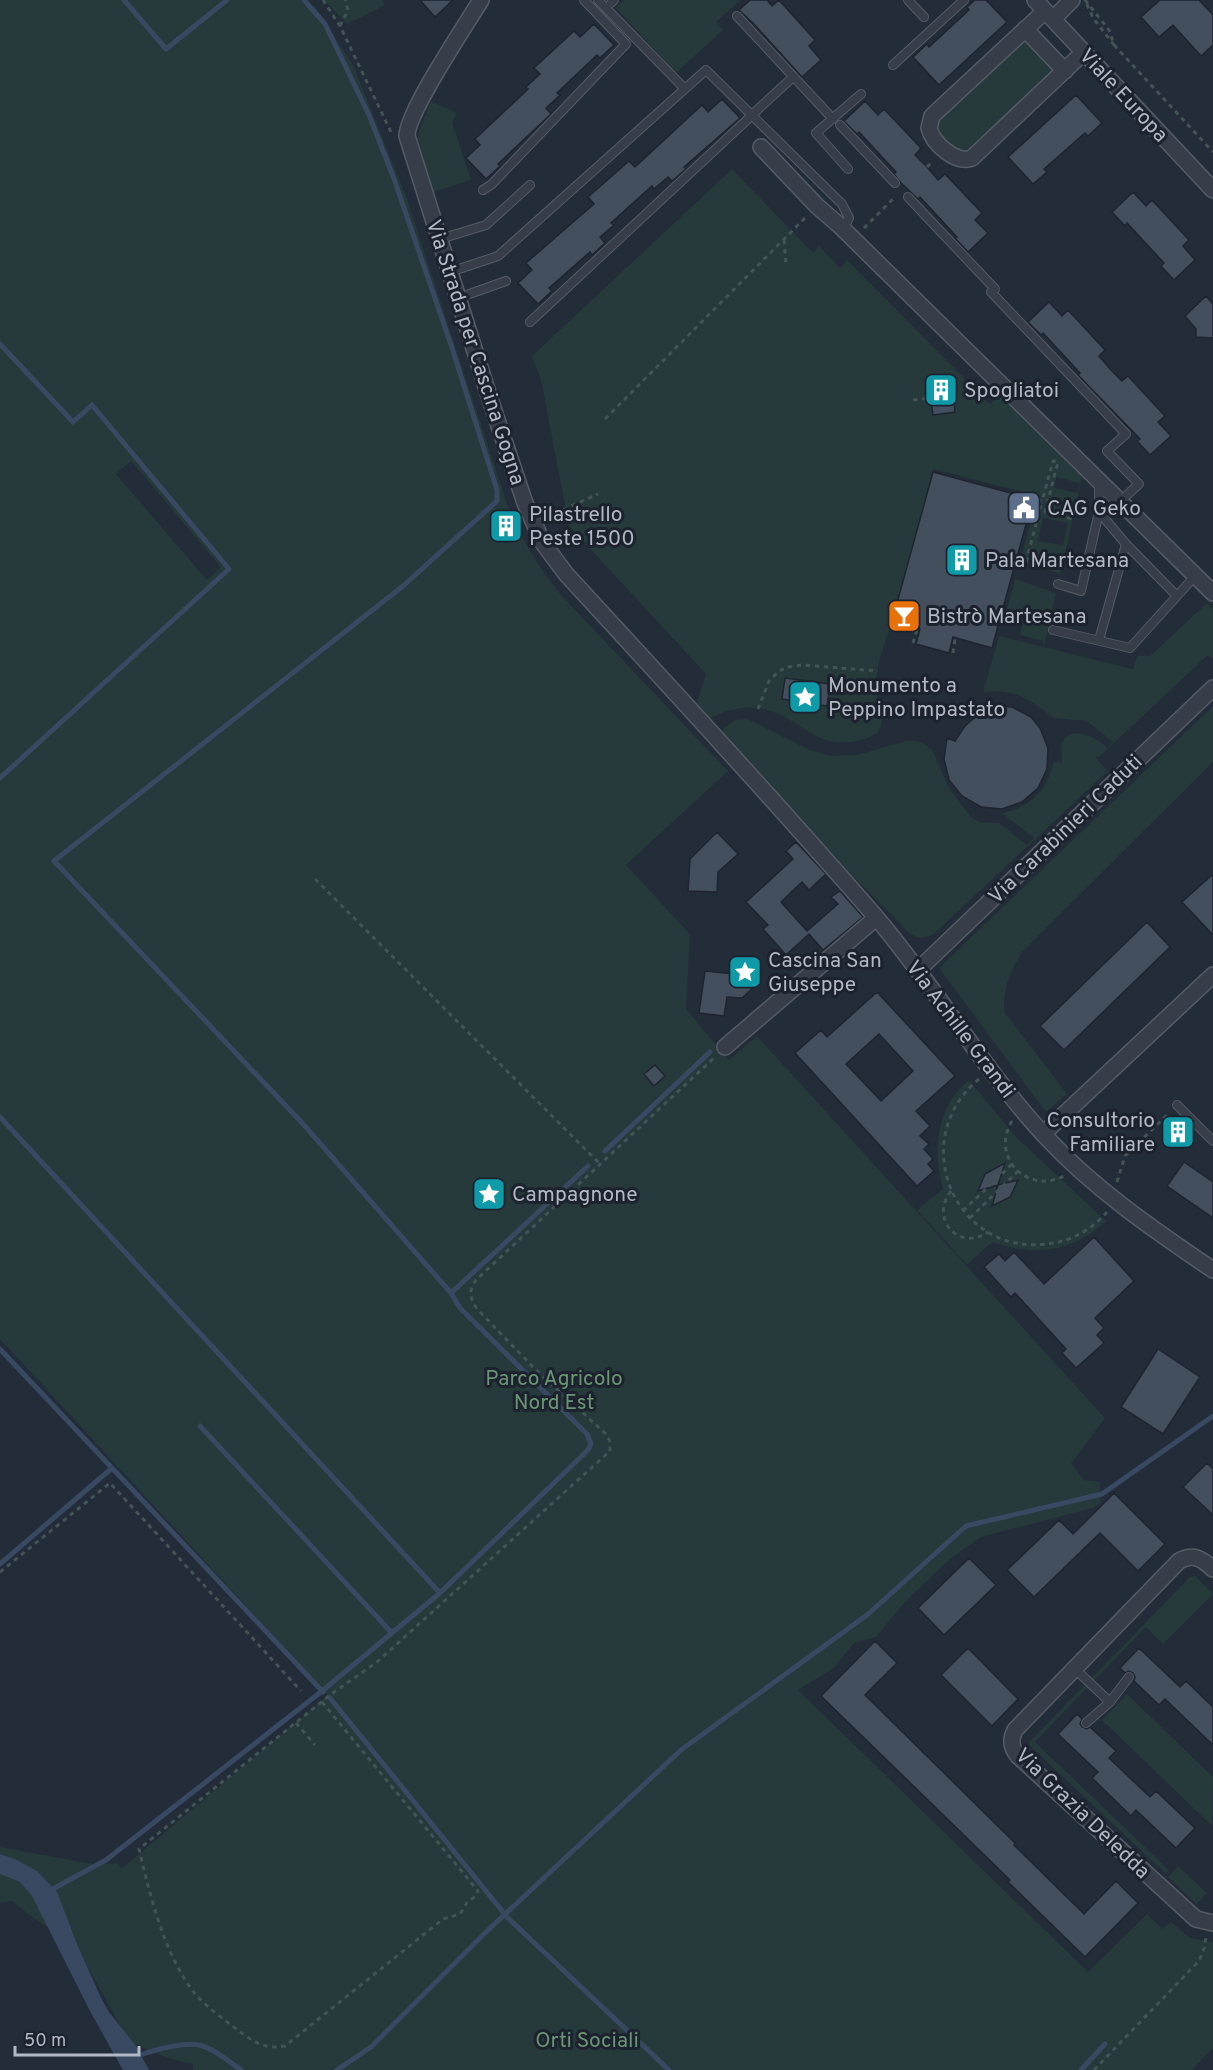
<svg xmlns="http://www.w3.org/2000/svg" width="1213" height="2070" viewBox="0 0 1213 2070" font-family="Overpass,sans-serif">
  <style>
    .green { fill: #26393b; fill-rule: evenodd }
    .water { fill: #394962 }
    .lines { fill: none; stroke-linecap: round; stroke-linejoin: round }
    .stream { stroke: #394962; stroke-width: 5 }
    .building { fill: #444f5e; stroke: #1e2530; stroke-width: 1.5; fill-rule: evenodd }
    .lane-casing { stroke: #555c67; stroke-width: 10 }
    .street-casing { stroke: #555c67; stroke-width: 18 }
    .path { stroke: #435457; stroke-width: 3; stroke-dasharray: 4.5 4.5; stroke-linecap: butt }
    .lane { stroke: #373e49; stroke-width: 8 }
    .street { stroke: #373e49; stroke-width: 15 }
    .labels { text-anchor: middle; stroke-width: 6; stroke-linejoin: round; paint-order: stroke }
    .street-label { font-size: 21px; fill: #b2b9c5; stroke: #1c232e }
    .poi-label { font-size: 21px; fill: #b2b9c5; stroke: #1c232e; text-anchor: start }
    .park-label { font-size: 21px; fill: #6a9575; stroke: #1c232e }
  </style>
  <rect width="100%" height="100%" fill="#232c39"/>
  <!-- green -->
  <path class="green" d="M0,0H305L316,8L353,65L406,196L507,504C521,538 538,567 562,596L728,771L626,865L690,934L686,1009L729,1060L757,1036L1105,1418L1071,1464L1084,1480L1100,1482L1101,1503L1093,1508L981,1537L951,1558L904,1603L876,1637L854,1643L834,1668L798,1690L1088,1972L1147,1914L1162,1929L1171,1922L1190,1938L1213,1942V2048L1192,2070H193V2064L168,2058L129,2042L77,1947L28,1914L12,1901L0,1903V1847L93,1864L118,1863L121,1869L328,1695L0,1339ZM131,461L221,567L207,580L116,474Z
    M324,0H382L385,5L347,24Z
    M624,0H740L716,22L723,30L676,73L616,8Z
    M1027,42L1031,44L1052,68L1050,75L968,153L959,155L936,135L937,121L1020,44Z
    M431,101L457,113L452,122L471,180L433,192L418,138L419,131Z
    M732,169L813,253L819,246L840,268L847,260L990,404L1004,391L1083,473L1044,647L1133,669L1137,656H1150L1207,603L1213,610V659L1208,655L1100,756L1096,758L1108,771L935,933C924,940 919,939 909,933L849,872L697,703L706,674L569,526L541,380L532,356ZM933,469L1038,496L1020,560L1060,574L1056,593L1015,579L1006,613L1025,618L1020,635L1044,641L1043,647L999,636L983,692L998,691L1016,694L1032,702L1054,718L1087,721L1113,742L1107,748C1098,738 1075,726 1064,739C1059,745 1062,756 1062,763L1053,762C1048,790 1030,808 1002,813L1034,838L1027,845L999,823H982L971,817L949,788L932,750L925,744L917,741H906L857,755L830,756L810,750L748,719L735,720L721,730L711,718C727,710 746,705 764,709C802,718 815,752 861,740C868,738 877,735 880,728C886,716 876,701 876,688C875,668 886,640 892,621L919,629L916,644L949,653L953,637L992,648L1033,499L933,472ZM1056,477L1080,483L1077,493L1054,488ZM1043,518L1068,523L1063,545L1038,541ZM785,678L830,684L827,705L782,699Z
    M1213,706V762L1022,952C1011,971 1001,991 1005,1013L1067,1094L1046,1112L939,968Z
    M969,1080L1017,1138L1106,1221C1074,1252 1034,1257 992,1242L967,1265L917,1210L943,1189C932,1151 936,1107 969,1080Z
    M1195,1576L1213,1594L1163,1644L1146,1627L1035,1742L1169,1870L1166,1874L1029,1745V1742L1190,1577Z
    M1127,1694L1213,1777L1212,1826L1102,1720Z
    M1178,1866L1207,1893L1196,1904L1168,1877Z"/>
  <!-- water -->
  <path class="water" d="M0,1854L17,1860L37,1871L57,1892L77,1944L102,2000L109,2012L136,2046L149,2070H123L91,2013L32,1896L20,1882L0,1874Z"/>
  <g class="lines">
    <!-- stream -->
    <path class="stream" d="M124,0L166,49L227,0
      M0,344L73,422L92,405L229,569L0,778
      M0,1117L440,1593
      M605,1151L710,1052
      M451,1293L588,1166
      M0,1349L323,1692
      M200,1426L392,1633
      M0,1564L112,1468
      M330,1698L507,1917L669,2070
      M49,1891L106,1860L322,1691L440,1593L588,1450L591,1444L587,1434L460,1308L451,1293L304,1125L54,861L403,586L497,501V490L451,345L393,176L369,115L325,24L304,0
      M137,2056C152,2051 183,2042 199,2045C215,2049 228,2061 241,2070
      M337,2070L371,2047L488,1930L681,1750L867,1615L966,1526L1102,1494L1213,1416
      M1081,2070L1105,2044"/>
  </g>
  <!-- building -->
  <path class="building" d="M420,0H453L435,17Z
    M750,0H767L772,6L779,0L815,40L809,46L821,60L802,77L753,23L739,10Z
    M975,0H986L1007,22L939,85L913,57L927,44L929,47L969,10L967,7Z
    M1160,0H1199L1213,15V45L1201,56L1173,25L1159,37L1141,17Z
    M594,24L614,45L600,58L597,55L557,93L560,95L546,108L551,114L498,164L500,166L486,179L466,158L480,145L475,139L528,89L526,87L540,74L534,68L574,31L580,37Z
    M1076,95L1102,123L1088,136L1085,133L1044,169L1047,172L1033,184L1008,157Z
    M722,99L740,118L684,167L686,169L672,181L668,177L654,189L652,186L611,223L614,225L600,237L605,243L592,255L590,252L549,288L552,291L538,304L518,283L532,270L526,263L594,204L588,197L629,161L635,167L702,105L708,112Z
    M865,101L878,115L884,109L921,148L915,155L927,167L938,180L945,174L982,213L975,220L988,233L968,252L955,238L957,237L920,197L918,199L901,183L894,174L896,172L859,132L857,134L844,121Z
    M1133,192L1146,206L1152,200L1189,240L1183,246L1195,260L1174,280L1161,266L1164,263L1127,223L1125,226L1112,212Z
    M1206,296L1213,304V338L1196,337V329L1185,316Z
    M1049,302L1062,316L1068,310L1105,350L1099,356L1110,369L1122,381L1128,376L1165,416L1158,422L1171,436L1150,455L1137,441L1140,439L1078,375L1080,373L1043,333L1041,335L1028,322Z
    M951,379L955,412L933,415L928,381Z
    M933,472L1033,499L992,648L953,637L949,653L916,644L920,629L892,621Z
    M785,678L830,684L827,706L782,699Z
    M991,705L1012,707L1031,717L1040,728L1048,748L1047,769L1038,788L1022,802L1002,809L981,807L962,796L949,780L944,759L947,738L955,741L965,726L974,718L970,710Z
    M717,832L738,854L718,872L717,892L688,891L690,859Z
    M796,842L826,874L809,890L802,882L781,902L807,931L838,904L831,897L840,891L863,917L823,950L809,934L786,955L763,929L768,925L746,902L793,859L786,851Z
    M1213,874V935L1182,902Z
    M1147,922L1170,947L1064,1050L1040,1026Z
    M742,964L758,983L742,998L727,997L724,1016L699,1013L705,971L734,974Z
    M877,992L955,1076L916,1111L930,1126L920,1136L929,1144L924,1149L933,1159L928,1164L934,1171L917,1186L795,1053L821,1030L827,1037ZM879,1034L913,1071L881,1101L846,1064Z
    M655,1065L665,1076L654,1086L644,1074Z
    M1175,1115L1195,1136L1182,1149L1161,1128Z
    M1184,1162L1213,1182V1218L1167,1186Z
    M1005,1163L998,1185L978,1191L985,1174Z
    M1018,1180L1010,1197L992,1206L998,1185Z
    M1094,1237L1134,1281L1095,1318L1104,1328L1097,1335L1104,1343L1076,1368L1062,1353L1066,1349L1015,1293L1011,1297L984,1267L999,1254L1005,1261L1014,1252L1044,1284Z
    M1158,1349L1200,1377L1163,1434L1121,1407Z
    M1207,1463L1213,1469V1515L1183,1487Z
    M1114,1493L1165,1544L1138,1571L1100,1533L1034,1597L1007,1570L1059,1520L1073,1534Z
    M969,1558L996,1585L944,1635L918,1608Z
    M875,1641L897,1663L865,1695L1015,1843L1014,1845L1084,1914L1116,1881L1138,1903L1085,1957L1008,1882L1010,1880L821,1696Z
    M968,1648L1018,1699L992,1726L941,1675Z
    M1139,1648L1180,1687L1186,1681L1213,1707V1745L1165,1699L1159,1705L1134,1681L1135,1677L1133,1673L1129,1671L1125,1673L1120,1668Z
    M1077,1714L1082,1719L1080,1724L1082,1727L1087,1729L1090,1727L1116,1751L1109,1758L1150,1797L1156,1791L1195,1828L1176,1848L1136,1810L1131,1816L1092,1778L1098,1772L1058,1734Z"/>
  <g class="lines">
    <!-- lane casing -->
    <g class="lane-casing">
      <path id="lane" d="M598,0L685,89
        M908,0L924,17
        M611,3L614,0
        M737,16L833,119
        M893,65L964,0
        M755,112L793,77
        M840,125L895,183
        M848,169L816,133L861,94
        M483,190L492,184L626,44L584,0
        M908,197L995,289L991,292L1126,434L1107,451L1139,484L1127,495
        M440,239L486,225L530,185
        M450,272L498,256L706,70L842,204L849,218L843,229
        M458,298L506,281
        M530,322L748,119
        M1099,484V512L1126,544L1177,596
        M1058,584L1081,591L1099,512
        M1053,630L1130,648L1195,576
        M1099,640L1126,544
        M1177,1105L1213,1141
        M1075,1669L1110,1702
        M1086,1723L1110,1702L1129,1677"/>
    </g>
    <!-- street casing -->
    <g class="street-casing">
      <path id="street" d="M481,0C466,25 407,112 407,136L489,396L525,503L543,543L566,574C670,687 774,800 875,916C935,986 982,1068 1045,1136C1094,1189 1154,1230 1213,1270
        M1035,0L1213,190
        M1045,11L932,116L929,128C933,144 956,164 972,158L1084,52
        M1053,19L1072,0
        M1025,29L1065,71
        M761,147L817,206L840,226L1213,593
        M918,970L1213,688
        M725,1047L876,918
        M1043,1134L1213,975
        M1213,1569C1202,1559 1194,1553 1179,1561L1015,1730C1010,1740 1011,1748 1018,1756L1196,1919L1213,1923"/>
    </g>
    <!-- path -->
    <path class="path" d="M323,0L340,26L391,132
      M1085,0L1109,30L1114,45L1093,18Z
      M340,26L348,10L345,0
      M1114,45L1213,152
      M927,167L933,161
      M864,228L895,197
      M784,240L786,264
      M913,400L930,398
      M605,419L807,216
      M1037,500L1042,501L1053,461L1058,462L1045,512L1073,519
      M547,517L598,494
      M1026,562L1042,501
      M913,643L917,629H920
      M953,653L955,639L953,637
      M758,709L769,681L779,671L788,667L802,665L878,671
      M315,879L600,1164
      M979,1079C904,1141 957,1261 1053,1243C1074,1240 1093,1228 1107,1212
      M1012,1121C990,1157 1027,1195 1064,1176
      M1117,1182L1125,1156L1170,1112
      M951,1191C929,1219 959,1252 988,1232
      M963,1211L1012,1164
      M970,1218L1018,1171
      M0,1572L110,1483L301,1691
      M322,1702L478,1891L475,1897L468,1901L460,1914L443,1919L285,2046C263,2050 251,2040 235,2028C222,2018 207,2007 196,1995C165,1957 150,1896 139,1849L330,1695L377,1662L610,1451V1442L607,1435L535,1369L477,1309C470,1298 468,1291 476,1280L715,1057
      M296,1723L315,1745
      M1094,2070L1199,1961L1204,1949L1206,1937"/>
    <!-- lane -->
    <use href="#lane" class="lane"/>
    <!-- street -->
    <use href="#street" class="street"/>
  </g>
  <!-- icons -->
  <defs>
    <g id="building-square" transform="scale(1.725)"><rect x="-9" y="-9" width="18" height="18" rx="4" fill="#0f9aa8" stroke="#1c232e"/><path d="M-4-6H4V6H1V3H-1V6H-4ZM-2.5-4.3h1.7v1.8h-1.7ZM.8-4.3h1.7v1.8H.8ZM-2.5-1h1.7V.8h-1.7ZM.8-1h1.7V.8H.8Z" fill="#fff"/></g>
    <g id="civic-square" transform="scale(1.725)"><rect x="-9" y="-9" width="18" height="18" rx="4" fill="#5c6f8a" stroke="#1c232e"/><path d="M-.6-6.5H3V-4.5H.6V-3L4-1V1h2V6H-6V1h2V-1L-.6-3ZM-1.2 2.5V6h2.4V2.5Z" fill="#fff"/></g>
    <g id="bar-square" transform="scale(1.725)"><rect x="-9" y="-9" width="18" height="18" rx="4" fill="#e8710a" stroke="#1c232e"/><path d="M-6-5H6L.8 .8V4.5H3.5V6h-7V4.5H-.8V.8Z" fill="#fff"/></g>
    <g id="sight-square" transform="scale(1.725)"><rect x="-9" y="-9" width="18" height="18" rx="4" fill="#0f9aa8" stroke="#1c232e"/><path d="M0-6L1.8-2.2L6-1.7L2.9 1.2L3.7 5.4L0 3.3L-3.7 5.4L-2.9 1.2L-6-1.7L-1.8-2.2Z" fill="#fff"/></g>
  </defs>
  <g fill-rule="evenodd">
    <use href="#building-square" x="941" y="390"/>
    <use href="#civic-square" x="1024" y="508"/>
    <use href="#building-square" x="506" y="526"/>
    <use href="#building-square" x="962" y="560"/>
    <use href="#bar-square" x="904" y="616"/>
    <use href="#sight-square" x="805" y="697"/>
    <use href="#sight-square" x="745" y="972"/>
    <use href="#building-square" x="1178" y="1132"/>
    <use href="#sight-square" x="489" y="1194"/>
  </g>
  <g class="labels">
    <!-- street labels -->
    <g class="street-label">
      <text transform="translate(1124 95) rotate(47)" y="7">Viale Europa</text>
      <text transform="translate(476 352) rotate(72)" y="7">Via Strada per Cascina Gogna</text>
      <text transform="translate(1065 829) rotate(-44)" y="7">Via Carabinieri Caduti</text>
      <text transform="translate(961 1029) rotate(53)" y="7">Via Achille Grandi</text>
      <text transform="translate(1083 1813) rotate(44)" y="7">Via Grazia Deledda</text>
    </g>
    <!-- poi labels -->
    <g class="poi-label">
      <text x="964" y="397">Spogliatoi</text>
      <text x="1047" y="515">CAG Geko</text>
      <text x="529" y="521">Pilastrello<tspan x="529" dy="24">Peste 1500</tspan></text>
      <text x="985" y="567">Pala Martesana</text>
      <text x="927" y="623">Bistrò Martesana</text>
      <text x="828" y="692">Monumento a<tspan x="828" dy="24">Peppino Impastato</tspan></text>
      <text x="768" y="967">Cascina San<tspan x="768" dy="24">Giuseppe</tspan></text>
      <text x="1155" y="1127" text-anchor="end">Consultorio<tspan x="1155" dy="24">Familiare</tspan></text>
      <text x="512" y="1201">Campagnone</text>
    </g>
    <!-- park labels -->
    <g class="park-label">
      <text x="554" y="1385">Parco Agricolo<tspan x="554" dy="24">Nord Est</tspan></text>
      <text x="587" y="2047">Orti Sociali</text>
    </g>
  </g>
  <!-- scale -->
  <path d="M15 2046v9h124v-9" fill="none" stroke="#b2b9c5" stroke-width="3"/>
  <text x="24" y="2046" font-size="18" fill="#b2b9c5" stroke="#1c232e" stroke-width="4.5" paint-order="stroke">50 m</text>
</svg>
